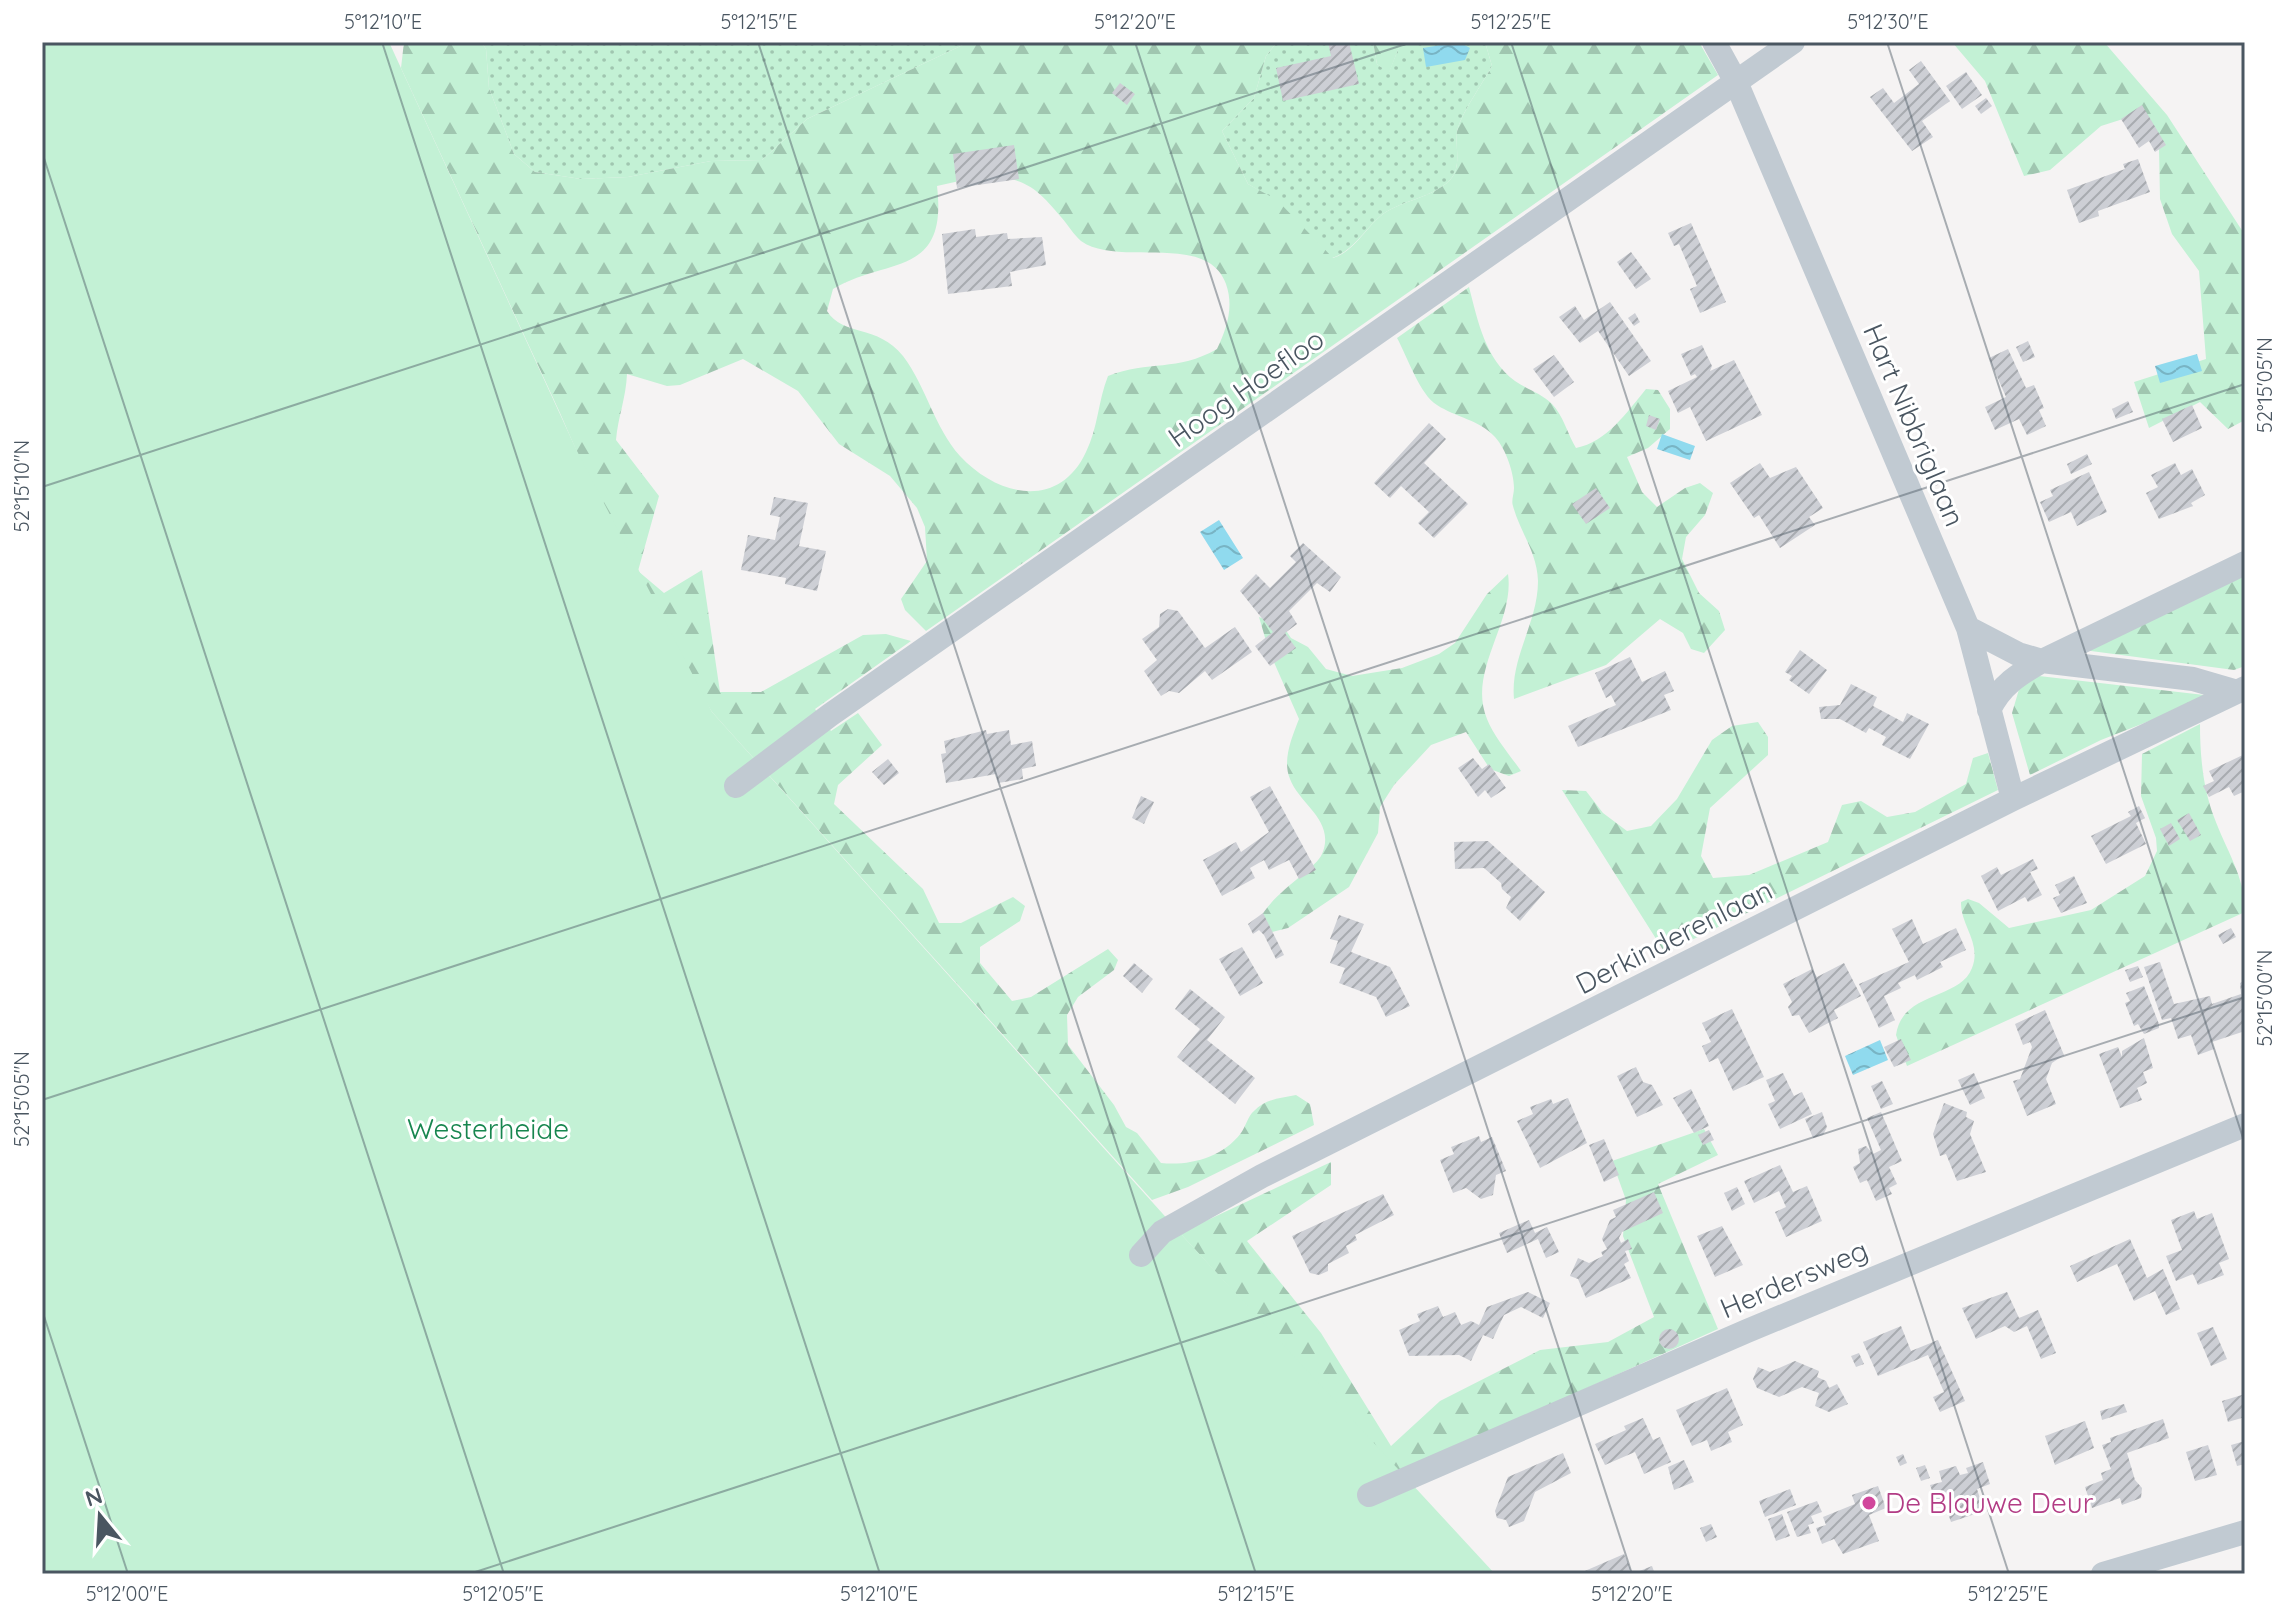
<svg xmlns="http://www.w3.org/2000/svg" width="2287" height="1616" viewBox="0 0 2287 1616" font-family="Quicksand,sans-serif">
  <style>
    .grass { fill: url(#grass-dots) }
    .forest { fill: url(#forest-firs); fill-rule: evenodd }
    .green { fill: #c3f1d5 }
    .water { fill: url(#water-waves) }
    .building { fill: url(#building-hatch) }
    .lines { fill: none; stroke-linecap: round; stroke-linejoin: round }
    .street { stroke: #c1cad2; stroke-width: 24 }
    .ticks { fill: none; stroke: #4a5661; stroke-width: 2; stroke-opacity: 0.45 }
    .hotel-dot { fill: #d1479c; stroke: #fff; stroke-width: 3 }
    .labels { text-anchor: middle; stroke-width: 6; stroke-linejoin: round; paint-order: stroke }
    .street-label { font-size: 28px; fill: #4a5661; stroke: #fff }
    .park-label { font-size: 28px; fill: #17864f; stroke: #fff }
    .hotel-label { font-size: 28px; fill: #b23c85; stroke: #fff; text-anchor: start }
    .neatline { fill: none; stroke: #4a5661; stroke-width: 3 }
    .ticks-label { font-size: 20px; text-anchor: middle; fill: #4a5661 }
  </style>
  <defs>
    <pattern id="grass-dots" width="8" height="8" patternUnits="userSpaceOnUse" patternTransform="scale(2)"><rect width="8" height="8" fill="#c3f1d5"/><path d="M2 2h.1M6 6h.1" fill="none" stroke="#a0c6b0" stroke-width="1.8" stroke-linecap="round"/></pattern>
    <pattern id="forest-firs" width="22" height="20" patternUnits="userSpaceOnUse" patternTransform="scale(2)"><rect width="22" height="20" fill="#c3f1d5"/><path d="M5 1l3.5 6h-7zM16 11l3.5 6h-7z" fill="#a0c6b0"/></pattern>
    <pattern id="water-waves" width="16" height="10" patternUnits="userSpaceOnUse" patternTransform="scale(2)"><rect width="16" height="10" fill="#90daee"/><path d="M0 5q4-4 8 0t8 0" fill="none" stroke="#78b4c4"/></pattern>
    <pattern id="building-hatch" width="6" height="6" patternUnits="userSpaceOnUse" patternTransform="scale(2)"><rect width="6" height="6" fill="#cdcfd5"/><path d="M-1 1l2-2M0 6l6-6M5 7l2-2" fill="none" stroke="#a8abb0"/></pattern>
  </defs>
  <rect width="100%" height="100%" fill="#f5f3f3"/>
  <!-- grass -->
  <path class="grass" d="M481,42H969L807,119L762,160L711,161L628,177L581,179L535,172L514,154L489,88L486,49Z
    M1277,42H1373L1377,64L1389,72L1401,42H1485L1492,66C1483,83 1460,115 1457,132C1455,148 1462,167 1450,180C1432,198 1403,200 1383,214C1365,228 1354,251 1332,258L1277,201L1248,184L1222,131L1254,98L1266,56Z"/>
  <!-- forest -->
  <path class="forest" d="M404,42H481L486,49L489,88L514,154L535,172L581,179L628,177L711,161L762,160L807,119L969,42H1277L1266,56L1254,98L1222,131L1248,184L1277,200L1333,258C1355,251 1365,228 1383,214C1403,200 1432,198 1450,180C1462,167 1455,148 1457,132C1460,115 1483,83 1492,66L1485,42H1699L1718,75L926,631L905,610L901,599L927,561L925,527L917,508L890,476L839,444L798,391L743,359L680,385L667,386L627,374C626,398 618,417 616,440L659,496L638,571L664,593L702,570L720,692H761L863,635L886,634L911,641L815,709L831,731L858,713L882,745L838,785L834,804L923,889L939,923H961L1013,897L1025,906L1020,921L980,947V963L1012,1001L1031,997L1108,949L1118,960L1114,970L1078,997L1067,1015L1068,1045L1114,1105L1126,1127L1137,1133L1161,1163C1189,1166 1222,1158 1241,1133C1246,1126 1248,1116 1254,1111C1265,1099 1281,1098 1296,1095L1310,1104L1314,1125L1188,1187L1152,1200L712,712L630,574L560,413L401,68ZM986,175C1026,179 1036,187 1061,217C1068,225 1074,235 1081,241C1119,268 1207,231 1226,284C1234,307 1227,328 1217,349C1177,372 1149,360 1108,376C1098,401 1098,428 1086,452C1059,510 998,497 960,456C934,427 926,386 903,356C878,324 843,337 827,311L833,289C887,257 948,278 937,186Z
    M1373,42H1401L1389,73L1377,64Z
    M1952,42H2104L2167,115L2245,235V420L2228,429L2200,402L2149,428L2134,382L2206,359L2199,271L2172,234L2160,199L2159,147L2123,119L2101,126L2050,170L2024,176L1985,81Z
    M1469,287C1478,321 1485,359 1515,381C1528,390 1541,393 1552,404C1563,415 1568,435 1576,448C1607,442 1627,412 1646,389L1658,390L1670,409V429L1648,448L1627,457L1642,492L1657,507L1685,488L1700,483L1713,493L1705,515L1686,537L1682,559L1699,593L1719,611L1725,630L1704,653L1691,649L1683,633L1660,619L1606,665L1514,699C1510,657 1538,623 1538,581C1537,552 1520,532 1513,506C1511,501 1514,494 1514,488C1514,473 1506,449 1495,437C1480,420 1455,417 1437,405C1420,395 1407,356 1397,338Z
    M2245,569V666L2234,670L2076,649Z
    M1508,574C1515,623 1467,671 1487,719C1494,737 1510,755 1521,771L1509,776L1490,769L1466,732L1431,745L1394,785L1380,807L1378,833L1349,887L1288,928L1268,933L1259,920C1274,891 1315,870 1322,854C1336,821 1300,805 1290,779C1282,760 1292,737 1299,719L1269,651L1259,617L1283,626L1291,638L1308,647L1326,669L1352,676L1402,668L1439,654L1455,643L1487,594Z
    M2039,676L2213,696L2101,740L2030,775L2012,713L2020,686Z
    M1758,722L1768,737V755L1710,808L1701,856L1713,878L1749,875L1828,842L1842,805L1861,801L1887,817L1915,812L1966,784L1973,758L1988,753L1998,790L1665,953L1562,790L1586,791L1603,813L1627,831L1651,826L1677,799L1712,740L1732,726Z
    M2200,724C2200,756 2203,788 2214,817C2226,850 2245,876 2245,912L1907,1066L1896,1035C1902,991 1960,1000 1972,968C1982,943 1960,925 1961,902L1968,899L1979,903L2009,928L2091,910L2145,876L2157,851L2156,838L2141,796L2142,754Z
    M1704,1129L1718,1155L1658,1184L1718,1329L1399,1473L1180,1233L1331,1162V1185L1247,1241L1321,1333L1391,1446L1440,1401L1540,1350L1608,1342L1654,1317L1623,1236L1626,1200L1612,1161Z"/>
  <!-- green -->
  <path class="green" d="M42,42H389L576,449L712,712L1180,1233L1495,1574H42Z"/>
  <!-- water -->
  <path class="water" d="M1459,42L1470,48L1465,60L1426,67L1423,48Z
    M2197,354L2202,371L2160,383L2155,366Z
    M1662,434L1695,446L1690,460L1657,449Z
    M1219,520L1243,558L1224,570L1200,532Z
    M1880,1040L1888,1060L1853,1075L1845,1056Z"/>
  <!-- building -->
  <path class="building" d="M1328,42H1349L1359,84L1283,101L1276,68L1331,56Z
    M1921,61L1950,101L1922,121L1933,137L1912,151L1870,97L1883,88L1894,103L1919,84L1909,70Z
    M1966,72L1982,95L1962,109L1946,86Z
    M1120,83L1135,94L1127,105L1112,93Z
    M1986,98L1992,106L1981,114L1975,106Z
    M2142,105L2166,145L2155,152L2149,141L2139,148L2121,119Z
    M1014,145L1019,179L957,188L953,154Z
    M2138,159L2150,192L2098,211L2099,216L2079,223L2067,190L2125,169L2123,164Z
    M1691,223L1726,302L1700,313L1690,289L1697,286L1679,244L1674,246L1668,233Z
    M975,229L976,237L1007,233L1008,239L1042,237L1046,265L1010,272L1012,286L948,294L942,234Z
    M1631,252L1651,279L1636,289L1617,262Z
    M1610,302L1651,361L1629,376L1598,331L1580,343L1559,317L1575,306L1584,320Z
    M1635,313L1640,322L1634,326L1628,318Z
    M2028,341L2035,357L2023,362L2016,347Z
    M1702,345L1712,366L1710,371L1734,360L1762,415L1706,441L1690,407L1678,413L1668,391L1697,377L1695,374L1691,376L1681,354Z
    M2008,349L2026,388L2034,385L2044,408L2039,410L2046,426L2027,435L2019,419L1995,430L1985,407L2006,397L1989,358Z
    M1554,355L1574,382L1554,397L1533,369Z
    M2128,401L2133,412L2116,419L2112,409Z
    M2192,405L2202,428L2173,442L2162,419Z
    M1649,415L1660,419L1656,430L1646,426Z
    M1429,423L1446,439L1424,463L1468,504L1434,538L1418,523L1429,512L1401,486L1390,498L1374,483Z
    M2087,454L2092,464L2071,474L2067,464Z
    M1760,463L1770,478L1796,467L1823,508L1809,517L1815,525L1780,548L1759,515L1754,518L1730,483Z
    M2175,463L2181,475L2192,469L2205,495L2191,503L2193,506L2159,519L2146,493L2158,487L2151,475Z
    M2089,472L2107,512L2077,526L2071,512L2049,522L2040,502L2053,496L2050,490Z
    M1596,488L1610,508L1586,524L1572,504Z
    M774,497L808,503L799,546L826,551L817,591L785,584L786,578L741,570L748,535L775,540L780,517L770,515Z
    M1303,543L1341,577L1330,592L1317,583L1289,611L1297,624L1285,633L1296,648L1270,666L1255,646L1273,632L1240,591L1256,574L1270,588L1296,562L1290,556Z
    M1168,609L1178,611L1205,648L1235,627L1252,652L1212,680L1205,671L1179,693L1169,691L1161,696L1144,671L1157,660L1142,639L1159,627L1160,614Z
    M1800,650L1827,670L1809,694L1789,680L1792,676L1785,672Z
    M1630,657L1642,682L1665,671L1674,691L1664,695L1671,710L1578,747L1568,726L1616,705L1611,695L1606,698L1595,673Z
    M1851,684L1877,697L1873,706L1903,722L1907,713L1929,724L1910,759L1882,745L1886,737L1869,728L1866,733L1840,719H1821L1819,707L1840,705Z
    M986,730L987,734L1009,730L1011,745L1032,741L1036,766L1022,769L1023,779L998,783L996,774L946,783L941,754L946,753L944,741Z
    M2245,754V791L2234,796L2229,787L2209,797L2203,786L2214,781L2209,771Z
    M1473,758L1482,769L1489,764L1506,788L1491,798L1485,790L1478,797L1458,768Z
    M888,759L899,773L884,785L872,772Z
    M1270,786L1316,870L1299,879L1289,860L1269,870L1264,860L1250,868L1255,878L1222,896L1203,860L1236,842L1241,852L1269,832L1250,797Z
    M1141,796L1154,802L1144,824L1132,818Z
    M2139,806L2145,818L2136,823L2146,844L2106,864L2091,836L2131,816L2128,812Z
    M2189,813L2201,835L2190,841L2177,820Z
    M2171,823L2180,839L2169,846L2160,829Z
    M1488,841L1545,892L1520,921L1506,908L1511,897L1502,889L1501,883L1484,868L1455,869L1454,842Z
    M2033,859L2038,869L2030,872L2042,895L2028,902L2025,897L1998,911L1981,876L1997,867L2001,875Z
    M2074,876L2087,903L2061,913L2053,898L2060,895L2055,885Z
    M1263,913L1284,955L1276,959L1264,935L1259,930L1253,934L1248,924Z
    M1339,915L1364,924L1351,952L1390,967L1410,1006L1386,1017L1376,997L1339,983L1345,968L1330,963L1338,941L1330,939Z
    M1912,919L1923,944L1956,928L1966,950L1940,962L1943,967L1917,980L1915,975L1898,983L1901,988L1884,996L1895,1020L1879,1028L1859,984L1909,962L1892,929Z
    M2231,928L2236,937L2223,944L2218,935Z
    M1242,947L1263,983L1240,996L1219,959Z
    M2160,962L2174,1004L2210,996L2212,1004L2241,994L2240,983L2245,980V1031L2212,1042L2214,1049L2198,1055L2191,1035L2178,1039L2171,1018L2162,1020L2144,967Z
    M1134,963L1153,979L1142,993L1123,976Z
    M1844,963L1861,996L1834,1010L1838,1018L1809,1033L1799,1015L1792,1016L1788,1007L1792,1002L1783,984L1812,969L1817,977Z
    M2138,966L2143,977L2130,982L2125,970Z
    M2144,986L2159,1024V1028L2144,1034L2138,1024L2134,1026L2125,1003L2130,1001L2126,993Z
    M1190,989L1225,1017L1207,1040L1255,1078L1235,1104L1177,1057L1200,1029L1175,1009Z
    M1732,1009L1764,1077L1733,1091L1718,1058L1709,1062L1702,1046L1711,1042L1702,1023Z
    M2045,1010L2064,1055L2052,1063L2046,1079L2056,1104L2027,1116L2013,1081L2020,1079L2032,1047L2030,1042L2023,1045L2015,1024Z
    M2144,1038L2153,1068L2143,1072L2147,1083L2137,1088L2142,1100L2120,1108L2099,1054L2118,1047L2122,1057V1051Z
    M1901,1039L1911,1060L1894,1067L1884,1047Z
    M1636,1067L1643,1082L1652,1085L1663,1105L1637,1117L1617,1076Z
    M1783,1073L1794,1096L1802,1092L1812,1114L1780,1129L1768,1104L1775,1101L1766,1080Z
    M1974,1073L1985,1098L1970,1105L1958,1080Z
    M1882,1081L1893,1104L1881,1109L1871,1086Z
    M1691,1089L1709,1126L1694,1133L1673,1098Z
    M1568,1098L1587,1143L1540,1168L1517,1121L1533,1114L1530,1107L1551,1099L1553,1104Z
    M1944,1103L1967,1112L1966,1117L1974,1121L1970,1134L1986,1172L1957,1181L1946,1154L1940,1156L1933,1134Z
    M1822,1112L1827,1127L1823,1135L1813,1138L1805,1119Z
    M1881,1112L1902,1161L1889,1167L1897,1184L1889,1188L1892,1194L1876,1201L1867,1180L1860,1183L1853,1167L1860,1163L1858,1149L1866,1146L1873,1154L1881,1150L1867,1118Z
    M1709,1130L1714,1140L1703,1145L1698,1135Z
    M1479,1136L1481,1142L1492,1137L1506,1171L1496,1175L1493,1195L1481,1199L1466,1188L1453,1193L1440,1160L1454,1154L1451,1147Z
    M1604,1139L1619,1175L1604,1182L1589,1145Z
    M1780,1165L1793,1192L1807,1186L1822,1221L1786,1237L1775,1212L1786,1207L1779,1191L1754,1203L1744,1181Z
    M1737,1187L1745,1204L1732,1211L1724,1193Z
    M1654,1192L1663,1213L1622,1232L1619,1238L1621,1243L1628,1239L1632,1249L1625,1251L1629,1261L1624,1264L1631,1278L1586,1298L1578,1279L1570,1276L1578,1258L1589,1263L1603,1256L1601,1252L1607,1249L1602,1239L1610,1220L1616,1217L1613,1210Z
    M1383,1194L1394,1215L1355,1235L1357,1240L1346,1246L1349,1253L1328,1264V1271L1319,1275L1310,1273L1292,1236Z
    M2194,1211L2197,1219L2212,1213L2229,1259L2219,1263L2224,1275L2198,1285L2193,1274L2176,1281L2166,1256L2182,1250L2171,1220Z
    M1529,1220L1535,1233L1547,1227L1559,1252L1546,1258L1538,1239L1507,1253L1499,1233Z
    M1722,1226L1743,1265L1715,1277L1697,1236Z
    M2130,1239L2147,1278L2163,1269L2180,1309L2166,1315L2155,1291L2134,1301L2117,1264L2077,1282L2070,1266Z
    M1528,1292L1550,1303L1543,1318L1521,1307L1504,1315L1493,1339L1483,1335L1471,1361L1459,1355L1409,1356L1399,1330L1420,1321L1417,1314L1438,1306L1443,1317L1455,1312L1461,1325L1471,1321L1479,1325L1487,1307Z
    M2007,1292L2019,1318L2038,1310L2056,1353L2041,1359L2027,1326L2014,1332L2005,1326L1976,1339L1962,1308Z
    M1901,1326L1911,1351L1938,1340L1965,1401L1940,1412L1933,1397L1944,1392L1928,1355L1878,1376L1863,1342Z
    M2213,1327L2227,1359L2211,1366L2197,1333Z
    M1659 1339a10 10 0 1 1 20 0a10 10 0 1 1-20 0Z
    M1859,1353L1864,1364L1856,1367L1851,1356Z
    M1795,1361L1819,1371L1817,1377L1826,1381L1829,1388L1837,1384L1848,1404L1829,1412L1815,1406L1819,1393L1802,1387L1779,1397L1757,1388L1753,1379L1758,1367L1770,1372Z
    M1727,1388L1743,1425L1728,1432L1732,1442L1711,1451L1707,1440L1692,1446L1676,1410Z
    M2245,1394V1417L2228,1422L2222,1401Z
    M2124,1404L2127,1412L2102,1420L2100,1411Z
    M1643,1418L1653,1440L1660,1437L1671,1462L1644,1474L1635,1452L1605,1465L1595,1444L1626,1430L1624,1426Z
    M2163,1419L2169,1438L2127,1453L2135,1480L2142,1488L2141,1498L2122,1505L2120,1498L2092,1508L2085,1487L2103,1480L2101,1473L2111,1469L2102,1445L2111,1442L2110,1438Z
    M2085,1421L2094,1448L2055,1465L2045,1436Z
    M2245,1441V1464L2237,1466L2231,1445Z
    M2208,1445L2217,1475L2195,1481L2186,1452Z
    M1563,1453L1571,1473L1535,1492L1524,1521L1509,1527L1506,1520L1497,1518L1495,1511L1508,1477Z
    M1903,1454L1907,1463L1900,1466L1896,1457Z
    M1684,1460L1694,1482L1674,1490L1668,1467Z
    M1983,1462L1990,1484L1977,1489L1984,1511L1951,1522L1943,1499L1936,1502L1930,1485L1942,1482L1939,1471L1956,1466L1960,1475L1968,1473L1966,1468Z
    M1925,1465L1930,1478L1921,1481L1916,1468Z
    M1878,1486L1886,1508L1869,1515L1879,1541L1843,1554L1834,1539L1822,1544L1816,1528L1826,1525L1823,1517L1855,1504L1852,1495Z
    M1790,1489L1796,1505L1765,1517L1759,1501Z
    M1817,1501L1822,1512L1811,1516L1814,1523L1808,1525L1811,1533L1797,1537L1787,1512Z
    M1782,1514L1790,1536L1776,1541L1768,1519Z
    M1711,1524L1717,1537L1706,1542L1700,1528Z
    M1624,1554L1631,1570L1622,1574H1578Z
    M1652,1566L1655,1574H1632Z"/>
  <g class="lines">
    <!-- street -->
    <path class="street" d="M1714,42L1736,82L1968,628L2013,799
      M1968,628L2018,654L2042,661L2193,679L2234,691
      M1989,710C2001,685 2019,674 2042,661L2245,563
      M736,786L830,715L1793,42
      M1141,1255L1162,1232L1262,1176L2013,799L2245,688
      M1369,1495L1747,1331L2245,1125
      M2103,1574L2245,1532"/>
  </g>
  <!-- ticks -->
  <path class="ticks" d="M382,42L880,1574M758,42L1256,1574M1135,42L1632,1574M1511,42L2009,1574M1887,42L2245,1144M42,152L504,1574M42,487L1412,42M42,1100L2245,384M42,1310L128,1574M469,1574L2245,997"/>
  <!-- markers -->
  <circle class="hotel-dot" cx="1869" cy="1503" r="8"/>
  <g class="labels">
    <!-- street labels -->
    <g class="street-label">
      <text transform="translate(1246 388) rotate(-35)" y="10">Hoog Hoefloo</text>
      <text transform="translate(1914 425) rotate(67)" y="10">Hart Nibbriglaan</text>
      <text transform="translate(1674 937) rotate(-27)" y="10">Derkinderenlaan</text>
      <text transform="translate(1794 1279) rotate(-23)" y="10">Herdersweg</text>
    </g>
    <!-- park labels -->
    <g class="park-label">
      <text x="488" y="1139">Westerheide</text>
    </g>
    <!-- hotel labels -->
    <g class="hotel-label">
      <text x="1885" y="1513">De Blauwe Deur</text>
    </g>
  </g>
  <!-- border -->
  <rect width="2287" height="1616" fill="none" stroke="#ffffff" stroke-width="88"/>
  <!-- north arrow -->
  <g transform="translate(100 1516) rotate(342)" stroke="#ffffff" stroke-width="6" paint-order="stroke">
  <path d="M0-6L14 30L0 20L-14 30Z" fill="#4a5661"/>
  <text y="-12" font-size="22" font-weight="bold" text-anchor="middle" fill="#4a5661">N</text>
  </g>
  <rect x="44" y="44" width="2199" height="1528" class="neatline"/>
  <g class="ticks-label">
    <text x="383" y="29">5°12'10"E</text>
    <text x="759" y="29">5°12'15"E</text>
    <text x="1135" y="29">5°12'20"E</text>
    <text x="1511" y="29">5°12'25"E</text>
    <text x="1888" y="29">5°12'30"E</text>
    <text transform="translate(2265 385) rotate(-90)" y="7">52°15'05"N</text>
    <text transform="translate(22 486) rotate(-90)" y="7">52°15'10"N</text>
    <text transform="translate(2265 998) rotate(-90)" y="7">52°15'00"N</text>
    <text transform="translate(22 1099) rotate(-90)" y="7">52°15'05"N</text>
    <text x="127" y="1601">5°12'00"E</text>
    <text x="503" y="1601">5°12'05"E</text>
    <text x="879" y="1601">5°12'10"E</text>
    <text x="1256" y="1601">5°12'15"E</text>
    <text x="1632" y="1601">5°12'20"E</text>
    <text x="2008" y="1601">5°12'25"E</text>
  </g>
</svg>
